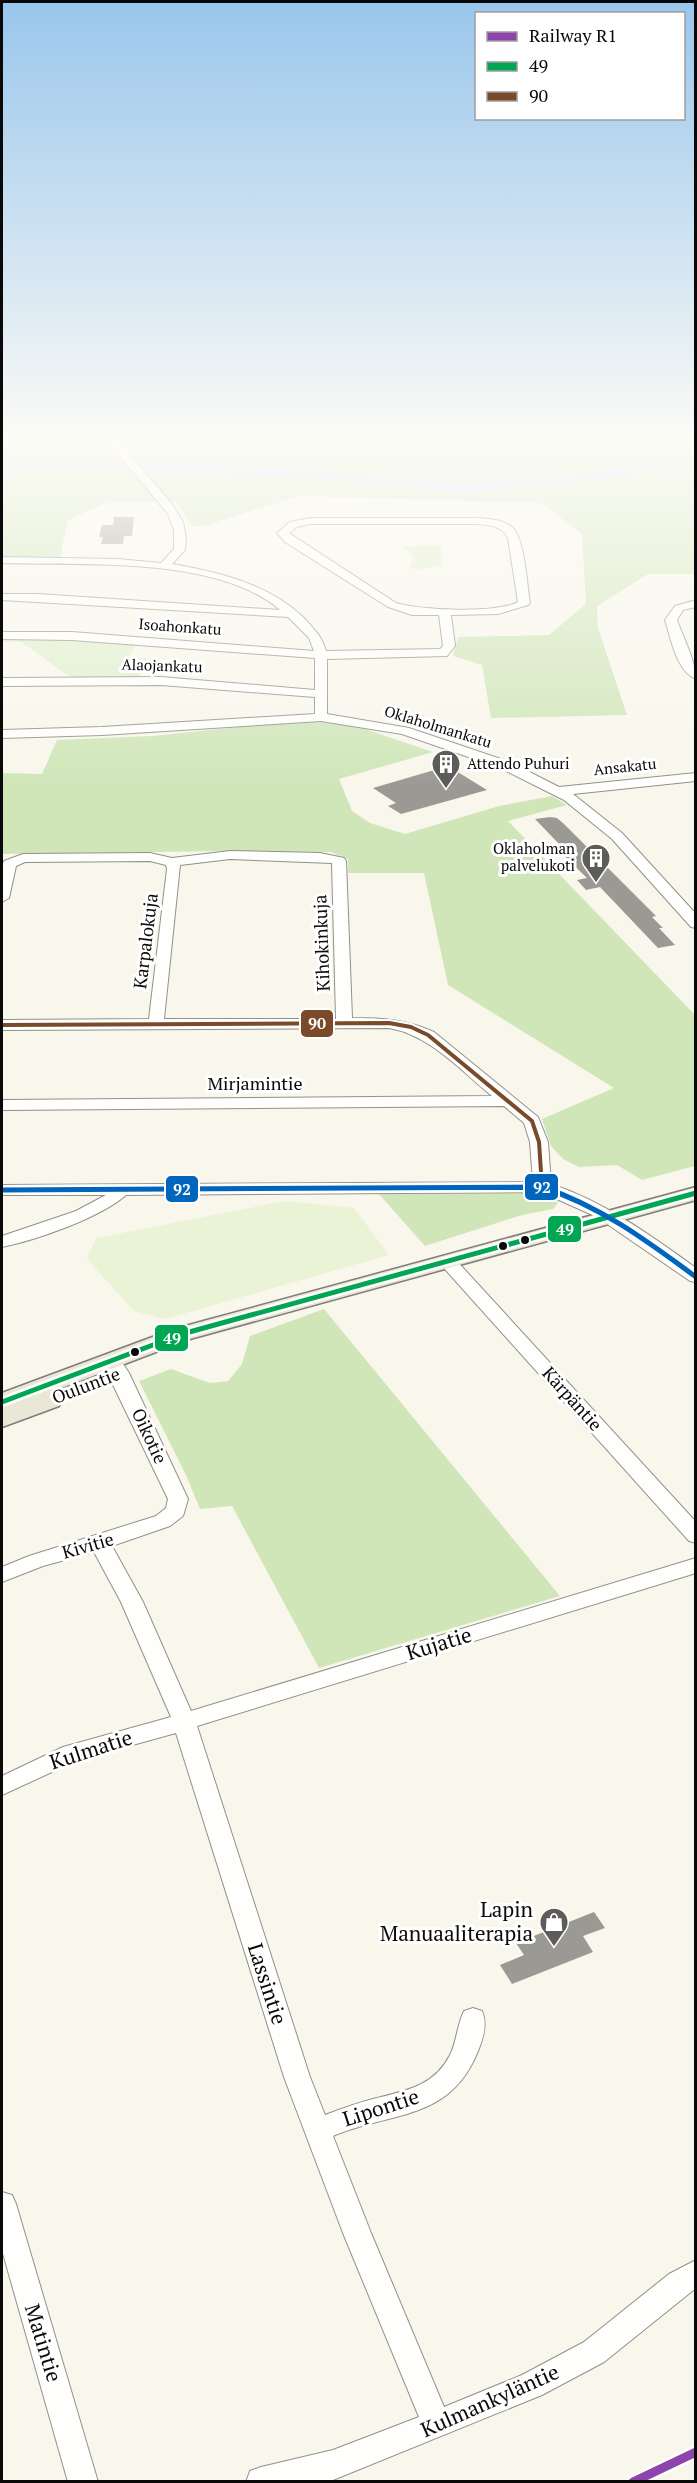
<svg xmlns="http://www.w3.org/2000/svg" width="697" height="2483" viewBox="0 0 697 2483" font-family="'PT Serif',serif">
  <style>
    .green { fill: #e0efcc }
    .forest { fill: #d0e6b9 }
    .pitch { fill: #eaf3d5 }
    .lines { fill: none; stroke-linecap: round; stroke-linejoin: round }
    .river { fill: #c2e1f3; fill-rule: evenodd }
    .building { fill: #9b9993 }
    .minor-casing { stroke: #91908b; stroke-width: 2 }
    .major-casing { stroke: #7e7d78; stroke-width: 3 }
    .minor { fill: #fefefc; fill-rule: evenodd }
    .major { fill: #ebe7d6; fill-rule: evenodd }
    .bus-1-casing { stroke: #fff; stroke-width: 10 }
    .bus-2-casing { stroke: #fff; stroke-width: 8 }
    .bus-3-far1-casing { stroke: #fff; stroke-width: 8 }
    .bus-3-casing { stroke: #fff; stroke-width: 10 }
    .bus-1 { stroke: #00a651; stroke-width: 5 }
    .bus-2 { stroke: #7a4b2a; stroke-width: 4 }
    .bus-3-far1 { stroke: #0065bd; stroke-width: 4 }
    .bus-3 { stroke: #0065bd; stroke-width: 5 }
    .rail-1-casing { stroke: #fff; stroke-width: 14 }
    .rail-1 { stroke: #8e44ad; stroke-width: 9 }
    .bus-dot { fill: #090909; stroke: #fff; stroke-width: 2 }
    .labels { text-anchor: middle; stroke-width: 6; stroke-linejoin: round; paint-order: stroke }
    .far-street-label { font-size: 15px; fill: #090909; stroke: #fff }
    .far-poi-label { font-size: 15px; fill: #090909; stroke: #fff; text-anchor: start }
    .street-label { font-size: 18px; fill: #090909; stroke: #fff }
    .near-street-label { font-size: 21px; fill: #090909; stroke: #fff }
    .near-poi-label { font-size: 21px; fill: #090909; stroke: #fff; text-anchor: end }
    .line-badge { stroke: #fff; stroke-width: 2 }
    .badge-label { font-size: 16px; text-anchor: middle; font-weight: bold; fill: #fff }
  </style>
  <rect width="100%" height="100%" fill="#f9f7ec"/>
  <!-- green -->
  <path class="green" d="M436,545L441,547V565L417,570L410,568L414,556L402,547Z
    M30,637L137,643L128,657L152,659L138,677H70L21,642H2V638Z"/>
  <!-- forest -->
  <path class="forest" d="M2,439H695V574H648L597,606L598,628L627,715L491,718L482,665L453,656L458,637L549,635L586,604L582,534L542,503L299,496L203,526H192L176,501L106,503L68,520L60,557H2Z
    M298,721L353,725L433,752L339,779L352,811L370,823L405,834L499,806L552,796L567,805L508,821L695,1015V1166L642,1180L617,1165L579,1167L563,1159L551,1146L542,1119L614,1088L448,985L424,873H348V859L330,852L229,851L2,854V773L42,774L57,740L152,736Z
    M470,1192L531,1193L554,1198L558,1203L553,1209L522,1215L425,1246L378,1193Z
    M324,1309L560,1596L319,1668L232,1506L200,1509L186,1475L139,1381L171,1369L210,1383L228,1381L242,1364L250,1336Z"/>
  <!-- pitch -->
  <path class="pitch" d="M285,1201L354,1208L389,1255L165,1319L134,1311L87,1259L96,1238Z"/>
  <g class="lines">
    <!-- river -->
    <path class="river" d="M678,458L696,459V467L678,466L568,484L460,492L322,479L221,473L2,469V461L221,465L322,471L460,484L568,476Z"/>
  </g>
  <!-- building -->
  <path class="building" d="M114,517H134L132,536H124L123,544H101L103,537H99L102,525H113Z
    M448,766L487,790L401,814L388,806L396,803L373,788Z
    M550,817L557,818L564,824L656,916L652,917L663,928H659L675,945L658,948L600,887L586,890L577,880L587,878L554,846L560,845L535,819Z
    M594,1912L605,1928L583,1936L593,1952L512,1984L500,1965L524,1955L516,1943Z"/>
  <g class="lines">
    <!-- minor casing -->
    <g class="minor-casing">
      <path id="minor" d="M114,439H124L123,447L172,504L183,522L186,539L185,550L172,564C219,572 268,584 303,617C313,628 322,636 326,651L440,649L443,646L439,615H412L388,607L285,542L277,533L290,522L311,518H477C489,519 504,519 513,528C525,540 527,586 530,603L528,605L498,614L451,615L455,646L447,656L327,659V714L409,728L510,762L559,787L696,773V781L573,794L622,833L696,914V928L691,927L612,839L564,800L500,768L402,734L321,721L102,735L2,738V730L102,727L315,714V697L161,685L2,686V678L161,677L315,690V658L72,640L2,639V632H72L314,651L309,638L288,617L2,600V594H38L280,610C216,555 81,566 2,563V557L118,559L161,563L174,549V530L168,514L114,449ZM311,524H477C489,525 502,526 508,538L518,602C495,614 421,610 396,603L289,533L297,527Z
        M696,600V607L683,610L677,620C683,637 696,662 696,679C676,671 671,638 665,620L675,606Z
        M230,851L320,853L344,858L346,861L352,1018C381,1018 406,1019 434,1032L538,1117L548,1142L551,1184C605,1202 650,1235 696,1268V1282L690,1281L597,1217L541,1192L126,1195C100,1218 36,1240 2,1247V1236L76,1211L106,1195H2V1185L533,1182L530,1142L524,1123L504,1106L2,1110V1100L492,1096C460,1070 430,1035 389,1028L2,1030V1020L149,1019L167,869L166,865L150,861L25,862L16,866L9,898L2,902V866L4,861L23,854L150,853L172,858ZM230,859L332,863L336,1019H164L180,865Z
        M448,1257L454,1258L696,1522V1543L689,1541L442,1266L439,1262L442,1258Z
        M111,1354L118,1356L129,1373L188,1499L183,1516L170,1526L112,1546L143,1602L191,1711L696,1558V1573L197,1726L310,2077L325,2115C341,2109 357,2103 373,2099C404,2091 434,2087 450,2055C457,2041 457,2025 464,2011L473,2008L482,2011C488,2024 483,2039 478,2051C450,2121 393,2111 333,2136L371,2233L444,2407L522,2375L584,2342L669,2274L696,2260V2288L604,2362L542,2395L333,2480L246,2482L250,2471L261,2467L333,2450L419,2417L343,2233L284,2077L176,1733L78,1760L2,1795V1776L63,1747L171,1717L121,1602L94,1552L43,1566L2,1582V1567L29,1556L156,1516L166,1508L168,1499L101,1360L104,1356Z
        M2,2192L12,2195L16,2204L98,2482H68L2,2250Z"/>
    </g>
    <!-- major casing -->
    <g class="major-casing">
      <path id="major" d="M696,1187V1200L190,1339L51,1392L59,1394L62,1400L59,1406L2,1427V1393L174,1329Z"/>
    </g>
    <!-- minor -->
    <use href="#minor" class="minor"/>
    <!-- major -->
    <use href="#major" class="major"/>
    <!-- bus-1 casing -->
    <g class="bus-1-casing">
      <path id="bus-1" d="M2,1402L182,1334L696,1193"/>
    </g>
    <!-- bus-2 casing -->
    <g class="bus-2-casing">
      <path id="bus-2" d="M2,1025L389,1023L411,1027L428,1035L532,1121L539,1142L542,1187"/>
    </g>
    <!-- bus-3-far1 casing -->
    <g class="bus-3-far1-casing">
      <path id="bus-3-far1" d="M357,1188H545"/>
    </g>
    <!-- bus-3 casing -->
    <g class="bus-3-casing">
      <path id="bus-3" d="M2,1190L542,1187C600,1206 647,1241 696,1277"/>
    </g>
    <!-- bus-1 -->
    <use href="#bus-1" class="bus-1"/>
    <!-- bus-2 -->
    <use href="#bus-2" class="bus-2"/>
    <!-- bus-3-far1 -->
    <use href="#bus-3-far1" class="bus-3-far1"/>
    <!-- bus-3 -->
    <use href="#bus-3" class="bus-3"/>
    <!-- rail-1 casing -->
    <g class="rail-1-casing">
      <path id="rail-1" d="M633,2482L696,2452"/>
    </g>
    <!-- rail-1 -->
    <use href="#rail-1" class="rail-1"/>
  </g>
  <!-- sky -->
  <linearGradient id="sky" x2="0" y2="1"><stop stop-color="#99c6ec"/><stop offset="0.56" stop-color="#fcfbf6"/><stop offset="1" stop-color="#fcfbf6" stop-opacity="0"/></linearGradient>
  <rect width="697" height="787" fill="url(#sky)"/>
  <!-- icons -->
  <defs>
    <g id="building-pin" transform="scale(1.5)"><path d="M0 17L-7.5 6A9.5 9.5 0 1 1 7.5 6Z" fill="#5d5c58" stroke="#fff"/><path d="M-4-6H4V6H1V3H-1V6H-4ZM-2.5-4.3h1.7v1.8h-1.7ZM.8-4.3h1.7v1.8H.8ZM-2.5-1h1.7V.8h-1.7ZM.8-1h1.7V.8H.8Z" fill="#fff"/></g>
    <g id="shop-pin" transform="scale(1.5)"><path d="M0 17L-7.5 6A9.5 9.5 0 1 1 7.5 6Z" fill="#5d5c58" stroke="#fff"/><path d="M-5-2.5h2.3a2.7 3.5 0 0 1 5.4 0H5L5.5 6h-11ZM-1.5-2.5h3a1.5 2.3 0 0 0-3 0Z" fill="#fff"/></g>
  </defs>
  <g fill-rule="evenodd">
    <use href="#building-pin" x="446" y="764"/>
    <use href="#building-pin" x="596" y="858"/>
    <use href="#shop-pin" x="554" y="1922"/>
  </g>
  <!-- markers -->
  <g class="bus-dot">
    <circle cx="525" cy="1240" r="5"/>
    <circle cx="503" cy="1246" r="5"/>
    <circle cx="135" cy="1352" r="5"/>
  </g>
  <g class="labels">
    <!-- far-street labels -->
    <g class="far-street-label">
      <text transform="translate(180 627) rotate(4)" y="5">Isoahonkatu</text>
      <text transform="translate(162 666) rotate(2)" y="5">Alaojankatu</text>
      <text transform="translate(438 727) rotate(17)" y="5">Oklaholmankatu</text>
      <text transform="translate(625 767) rotate(-6)" y="5">Ansakatu</text>
    </g>
    <!-- far-poi labels -->
    <g class="far-poi-label">
      <text x="467" y="769">Attendo Puhuri</text>
      <text x="575" y="854" text-anchor="end">Oklaholman<tspan x="575" dy="17">palvelukoti</tspan></text>
    </g>
    <!-- street labels -->
    <g class="street-label">
      <text transform="translate(146 941) rotate(-83)" y="6">Karpalokuja</text>
      <text transform="translate(322 943) rotate(-92)" y="6">Kihokinkuja</text>
      <text x="255" y="1090">Mirjamintie</text>
      <text transform="translate(86 1386) rotate(-21)" y="6">Ouluntie</text>
      <text transform="translate(572 1399) rotate(48)" y="6">Kärpäntie</text>
      <text transform="translate(149 1436) rotate(65)" y="6">Oikotie</text>
      <text transform="translate(88 1546) rotate(-16)" y="6">Kivitie</text>
    </g>
    <!-- near-street labels -->
    <g class="near-street-label">
      <text transform="translate(439 1644) rotate(-17)" y="7">Kujatie</text>
      <text transform="translate(91 1750) rotate(-18)" y="7">Kulmatie</text>
      <text transform="translate(267 1984) rotate(72)" y="7">Lassintie</text>
      <text transform="translate(381 2108) rotate(-18)" y="7">Lipontie</text>
      <text transform="translate(43 2343) rotate(73)" y="7">Matintie</text>
      <text transform="translate(490 2401) rotate(-24)" y="7">Kulmankyläntie</text>
    </g>
    <!-- near-poi labels -->
    <g class="near-poi-label">
      <text x="533" y="1917">Lapin<tspan x="533" dy="24">Manuaaliterapia</tspan></text>
    </g>
  </g>
  <g class="line-badge">
    <rect x="300" y="1009" width="34" height="29" rx="6" fill="#7a4b2a"/>
    <rect x="524" y="1173" width="35" height="28" rx="6" fill="#0065bd"/>
    <rect x="165" y="1175" width="34" height="28" rx="6" fill="#0065bd"/>
    <rect x="547" y="1215" width="35" height="28" rx="6" fill="#00a651"/>
    <rect x="154" y="1324" width="35" height="28" rx="6" fill="#00a651"/>
  </g>
  <g class="badge-label">
    <text x="317" y="1029">90</text>
    <text x="542" y="1193">92</text>
    <text x="182" y="1195">92</text>
    <text x="565" y="1235">49</text>
    <text x="172" y="1344">49</text>
  </g>
  <!-- border -->
  <rect width="697" height="2483" fill="none" stroke="#090909" stroke-width="6"/>
  <!-- legend -->
  <rect x="475" y="12" width="210" height="108" fill="#ffffff" stroke="#9d9d9d" stroke-width="1.5"/>
  <rect x="487" y="32" width="30" height="9" fill="#8e44ad" stroke="#9d9d9d" stroke-width="1.5"/>
  <text x="529" y="42" font-size="18" fill="#090909">Railway R1</text>
  <rect x="487" y="62" width="30" height="9" fill="#00a651" stroke="#9d9d9d" stroke-width="1.5"/>
  <text x="529" y="72" font-size="18" fill="#090909">49</text>
  <rect x="487" y="92" width="30" height="9" fill="#7a4b2a" stroke="#9d9d9d" stroke-width="1.5"/>
  <text x="529" y="102" font-size="18" fill="#090909">90</text>
</svg>
